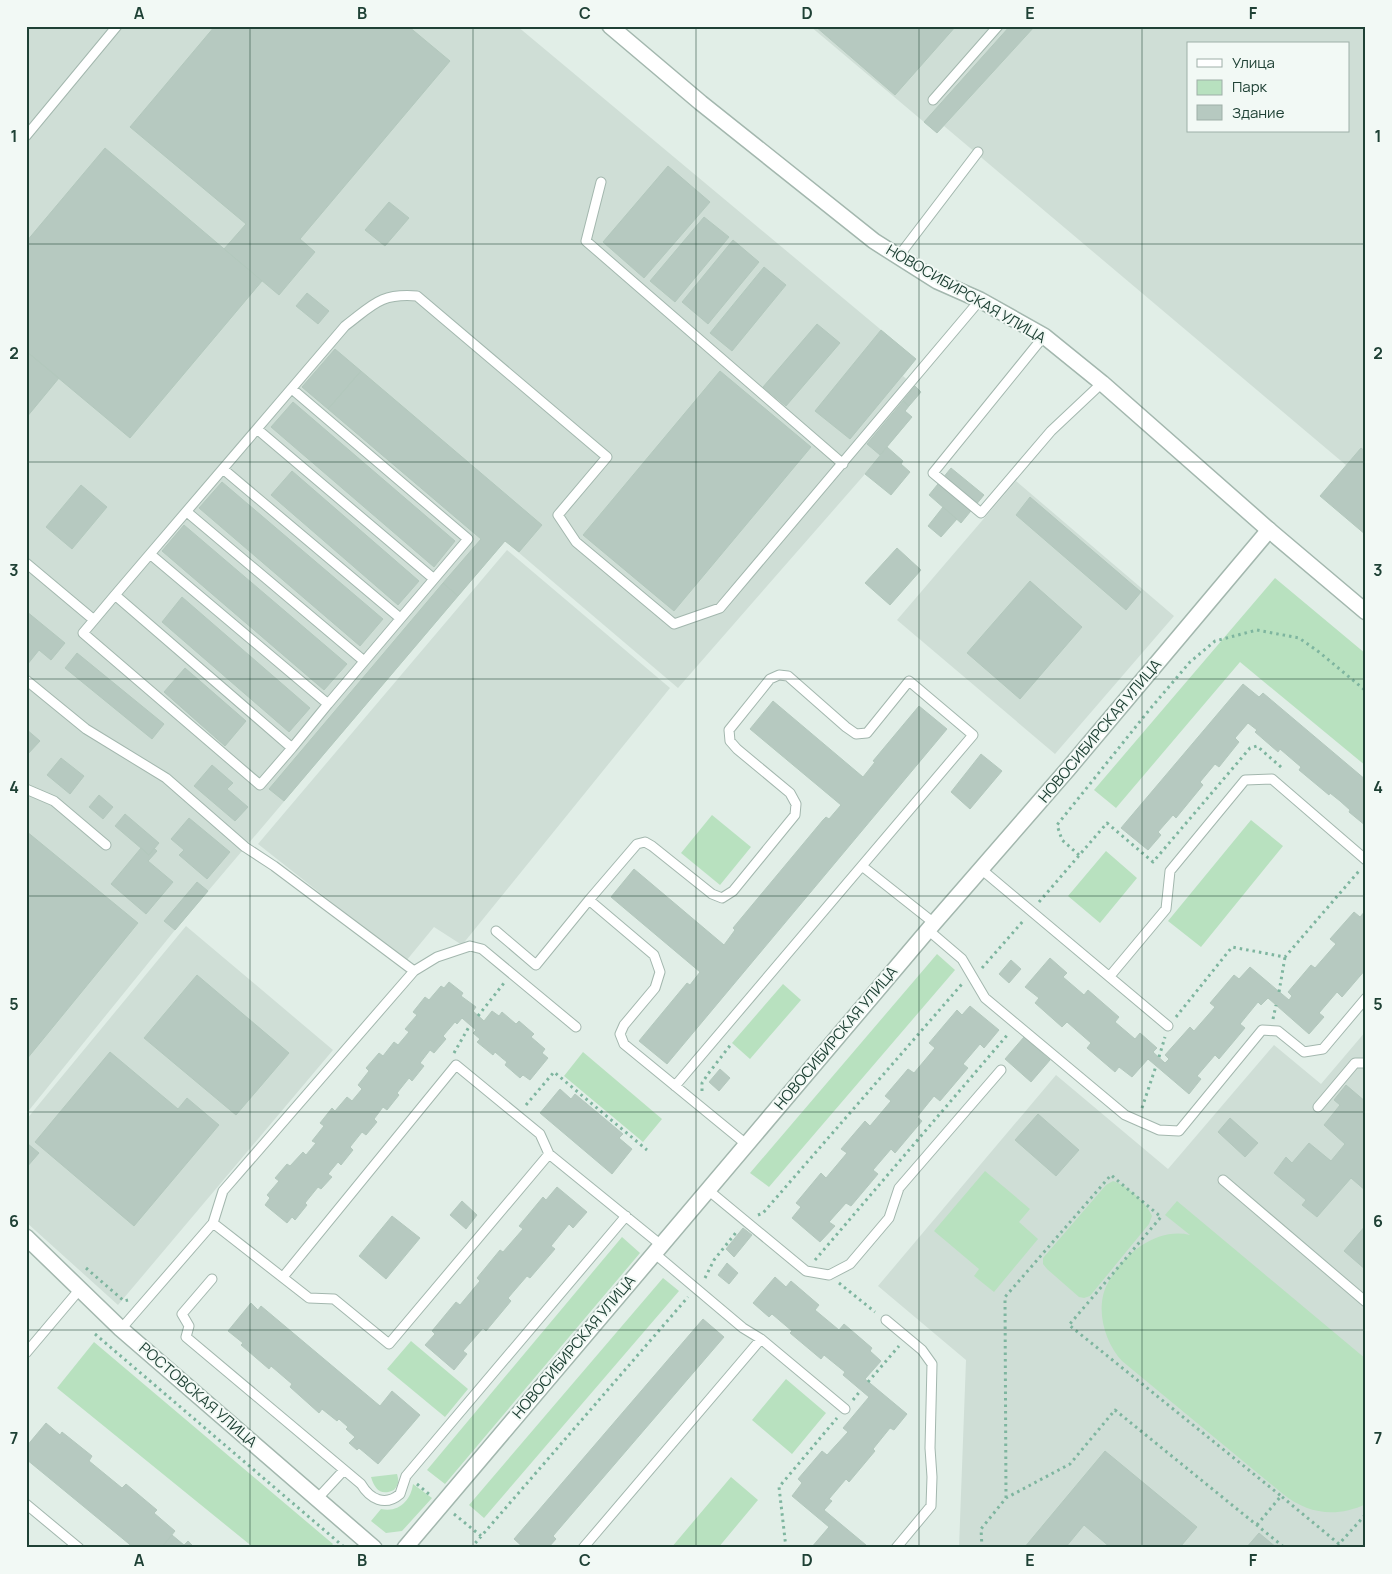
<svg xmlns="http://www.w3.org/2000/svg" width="1392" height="1574" viewBox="0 0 1392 1574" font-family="Manrope,sans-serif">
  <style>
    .built { fill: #cfded6; fill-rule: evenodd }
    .green { fill: #b8e1bf }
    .building { fill: #b6c9c0; stroke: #b3c8bd }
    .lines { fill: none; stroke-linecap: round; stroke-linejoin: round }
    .service-casing { stroke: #a3b7ae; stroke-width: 11 }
    .minor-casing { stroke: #a3b7ae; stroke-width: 18 }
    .tertiary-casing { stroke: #a3b7ae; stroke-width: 18 }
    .path { stroke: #7eb59f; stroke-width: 3; stroke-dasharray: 2.5 4; stroke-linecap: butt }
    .service { stroke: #fff; stroke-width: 9 }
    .minor { stroke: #fff; stroke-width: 15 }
    .tertiary { stroke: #fff; stroke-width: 15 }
    .grid { fill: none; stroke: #1f4135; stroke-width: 1; stroke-opacity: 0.55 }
    .labels { text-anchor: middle; stroke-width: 4; stroke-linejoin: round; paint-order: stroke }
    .street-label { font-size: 15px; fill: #1f4135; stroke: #f2f9f5 }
    .neatline { fill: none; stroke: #1f4135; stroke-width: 2 }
    .grid-label { font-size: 16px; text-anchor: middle; font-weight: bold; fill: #1f4135 }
  </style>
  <rect width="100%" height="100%" fill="#e1eee7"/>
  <!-- built -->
  <path class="built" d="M26,26H517L916,359L903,376L921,392L905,411L912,417L865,474L678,688L505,541L175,930L26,1114Z
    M810,26H1366V482L944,126L937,133ZM1188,44H1348V131H1188Z
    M1016,481L1174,616L1055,754L897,620Z
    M507,550L670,688L462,945L434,927L406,961L258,844Z
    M186,926L333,1050L118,1305L26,1222V1120Z
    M1366,1031V1548H959L966,1360L878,1286L1056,1075L1168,1169L1274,1045L1321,1084Z"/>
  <!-- green -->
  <path class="green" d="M1275,578L1366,654V766L1240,662L1116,808L1094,790Z
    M712,815L751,847L720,885L681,853Z
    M1251,820L1283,846L1201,947L1168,921Z
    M1106,851L1137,878L1100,923L1068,896Z
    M937,954L955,970L769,1187L750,1173Z
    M783,984L801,1000L750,1059L732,1043Z
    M583,1052L662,1119L643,1142L564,1076Z
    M985,1171L1030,1209L1019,1222L1038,1239L994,1292L974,1276L979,1269L934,1231Z
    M1113,1181C1126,1185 1147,1203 1152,1216L1149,1224L1090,1296L1084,1298L1079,1297L1047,1269L1043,1264V1258L1106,1185Z
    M1177,1201L1366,1359V1504C1336,1518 1308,1514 1283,1494L1122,1361C1106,1344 1096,1313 1105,1289C1117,1259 1155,1226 1190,1235L1165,1215Z
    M622,1237L640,1253L445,1484L427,1470Z
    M663,1278L679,1291L484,1518L469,1505Z
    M411,1341L468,1389L445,1417L387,1369Z
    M94,1342L333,1544L330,1548H254L57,1388Z
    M786,1379L826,1413L792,1454L752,1420Z
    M397,1474C399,1481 399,1484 394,1490C381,1496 375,1490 371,1477Z
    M731,1477L758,1500L718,1548H671Z
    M413,1484L432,1498L402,1531L386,1533L371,1521L381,1509C399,1513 411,1500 413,1484Z"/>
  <!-- building -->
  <path class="building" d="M215,26H408L450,61L300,239L315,252L279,295L224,249L246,224L130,127Z
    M815,26H956L895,95Z
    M1010,26H1035L937,133L924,122Z
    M105,148L262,281L130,438L26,351V242Z
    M668,166L710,202L644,278L603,242Z
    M389,202L409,218L385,246L365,230Z
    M704,217L729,237L675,302L650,281Z
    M733,240L759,262L708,324L682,302Z
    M764,267L786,285L732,351L710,333Z
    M307,293L329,311L318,324L296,306Z
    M817,324L840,343L786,406L763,387Z
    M881,330L916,359L850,439L815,411Z
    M335,349L361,371L328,409L302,387Z
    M26,351L59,378L26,418Z
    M361,371L542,525L519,552L505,541L458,596L443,583L481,539L328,409Z
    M720,371L811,447L674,611L583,535Z
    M915,386L921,392L909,406L903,401Z
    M903,401L909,406L905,411L912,417L880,455L867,444Z
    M293,402L455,541L434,567L271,427Z
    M887,447L903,461L901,464L910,472L891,495L865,474Z
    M1361,448L1366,452V535L1320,496Z
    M951,468L984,495L961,523L929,495Z
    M292,471L419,581L398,605L271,495Z
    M222,482L383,619L360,646L199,508Z
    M81,485L107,507L72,549L46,527Z
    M1030,497L1141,592L1126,610L1016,515Z
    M943,507L957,519L941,537L928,526Z
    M184,525L347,664L324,690L162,551Z
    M897,548L921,570L890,605L865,583Z
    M1030,581L1082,627L1020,699L967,653Z
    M443,583L458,596L284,801L269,789Z
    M182,597L310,708L289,732L162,622Z
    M26,611L65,643L51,660L39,650L27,665L26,664Z
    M77,653L164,724L152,739L65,668Z
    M185,668L246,721L225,746L164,692Z
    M1243,684L1259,697L1263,693L1366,780V826L1349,812L1350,810L1340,801L1330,793L1329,795L1299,770L1301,767L1280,749L1278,752L1255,732L1257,730L1248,723L1235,738L1239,742L1219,767L1215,764L1200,782L1203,785L1176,818L1173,815L1165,824L1158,832L1161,835L1148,850L1121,828Z
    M773,701L863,777L875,762L873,761L919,706L947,729L667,1064L639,1041L687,983L690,985L700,972L611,897L634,869L724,945L735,930L733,928L823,820L826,817L829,819L841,805L750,729Z
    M26,729L40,741L26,756Z
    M981,754L1002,771L970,809L951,792Z
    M61,758L84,776L70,794L47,775Z
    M212,765L233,783L227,789L248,807L235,821L194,786Z
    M99,795L113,807L103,819L89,807Z
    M125,814L159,843L149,855L115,826Z
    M189,818L230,852L207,879L179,855L184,850L171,839Z
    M26,831L138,923L26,1060Z
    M141,848L149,855L154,848L157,851L148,861L173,882L146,914L111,884Z
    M197,882L208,891L175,930L164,921Z
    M1366,910V958L1363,961L1366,964V969L1342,997L1337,992L1319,1013L1324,1017L1309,1034L1268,998L1261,1005L1258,1002L1240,1024L1245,1028L1219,1059L1215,1055L1197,1076L1201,1079L1189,1094L1148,1059L1132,1077L1119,1067L1115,1072L1087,1048L1091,1043L1067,1022L1062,1027L1035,1003L1039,998L1025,987L1050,958L1067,973L1063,977L1084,995L1088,990L1119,1017L1115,1022L1135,1039L1140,1033L1157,1048L1153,1052L1165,1063L1169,1059L1165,1055L1190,1027L1194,1031L1215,1007L1210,1003L1234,975L1239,979L1250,967L1289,1000L1292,996L1288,992L1311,965L1315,968L1336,944L1330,939L1354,912L1360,917Z
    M1011,960L1021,969L1009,983L999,974Z
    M197,975L289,1053L236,1115L144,1038Z
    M449,982L463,993L461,996L476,1007L473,1011L484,1021L492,1011L499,1016L502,1012L516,1024L519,1021L534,1034L531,1037L545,1049L542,1053L548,1058L530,1080L523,1075L520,1078L505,1065L507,1062L502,1058L495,1052L493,1055L477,1042L480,1039L473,1033L476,1030L470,1025L462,1018L457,1024L455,1022L443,1036L446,1039L434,1053L430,1050L420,1063L424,1066L412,1081L409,1078L397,1093L399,1095L387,1110L383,1107L374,1119L377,1122L366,1135L362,1132L350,1147L353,1150L341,1165L338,1162L328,1174L332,1177L321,1189L318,1187L305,1203L307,1205L295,1220L292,1217L287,1223L265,1205L270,1198L267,1195L279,1181L275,1178L287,1164L290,1166L303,1152L306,1155L316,1143L312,1141L324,1126L320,1123L332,1108L335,1111L347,1097L352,1101L362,1089L358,1085L369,1071L366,1068L379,1053L383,1056L394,1042L398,1045L409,1032L405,1029L417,1015L413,1012L425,997L429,1000L441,986L444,988Z
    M970,1006L999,1030L984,1048L980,1044L963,1064L968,1068L940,1101L934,1096L917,1117L922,1121L895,1153L891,1149L873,1170L878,1174L851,1206L846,1203L829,1222L835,1226L820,1242L792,1218L801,1207L796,1203L821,1173L826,1178L847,1153L841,1149L865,1121L870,1126L891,1101L885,1096L908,1069L914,1073L935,1048L929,1043L957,1010L962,1015Z
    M1024,1037L1050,1060L1031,1082L1005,1059Z
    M110,1052L178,1109L187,1098L219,1125L134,1226L35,1142Z
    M720,1069L730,1078L719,1091L709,1082Z
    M1346,1085L1366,1102V1191L1351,1178L1317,1217L1302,1205L1306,1200L1274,1173L1286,1157L1292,1163L1309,1143L1331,1161L1345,1144L1324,1125L1340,1105L1334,1100Z
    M560,1089L571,1099L575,1094L623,1134L619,1138L632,1149L612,1174L540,1113Z
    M1038,1114L1079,1150L1056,1176L1015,1140Z
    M1230,1118L1258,1143L1245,1157L1218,1132Z
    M28,1144L39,1153L26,1168V1147Z
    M557,1187L587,1212L573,1228L569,1224L551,1246L555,1249L530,1278L527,1276L508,1298L511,1301L486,1331L483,1328L463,1351L467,1354L454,1370L425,1345L435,1334L432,1331L456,1302L460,1305L480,1281L477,1278L500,1250L503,1252L523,1229L519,1226L543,1197L546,1200Z
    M462,1201L477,1215L466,1229L450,1215Z
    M392,1216L420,1238L386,1279L359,1256Z
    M1366,1225V1270L1344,1251Z
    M743,1228L752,1235L734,1257L726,1249Z
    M727,1263L738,1273L729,1284L718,1275Z
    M775,1277L786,1287L791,1281L819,1305L815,1310L839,1330L844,1324L872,1348L870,1351L881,1361L865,1379L907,1414L894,1430L890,1428L873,1449L875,1451L849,1482L846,1479L829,1499L832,1501L824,1510L866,1545L864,1548H811L829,1527L792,1496L802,1483L798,1479L822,1451L827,1455L848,1432L843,1428L869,1397L843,1375L845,1372L824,1355L821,1359L790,1333L792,1331L772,1314L769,1317L753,1303Z
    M251,1303L258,1310L261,1306L380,1406L392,1391L420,1415L378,1464L359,1448L357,1450L349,1443L355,1437L346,1429L348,1427L339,1419L337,1421L322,1409L319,1413L290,1387L292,1384L271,1366L269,1369L241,1345L243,1343L228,1331Z
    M703,1319L724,1337L553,1536L556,1539L548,1548H524L514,1539Z
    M46,1423L60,1435L62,1432L92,1456L89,1461L122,1488L126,1484L157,1510L154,1513L175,1531L161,1548H134L26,1459V1447Z
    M1105,1451L1197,1527L1181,1546L1183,1548H1111L1084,1525L1065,1548H1024Z
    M1259,1533L1277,1548H1246Z
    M172,1535L184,1545L188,1541L195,1548H161Z"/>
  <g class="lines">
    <!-- service casing -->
    <g class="service-casing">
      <path id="service" d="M933,100L998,26
        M26,136L117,26
        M601,182L586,241L843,464
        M898,257L978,152
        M1044,336L933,473L981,513L1051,431L1102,383
        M292,389L468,539L328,704L150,554L345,326C373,305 380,293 417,296L607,457L558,515L576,542L674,624L720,608L980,300
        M257,429L434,579
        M223,469L400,618
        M187,512L364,661
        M150,554L115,595L292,748L328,704
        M26,563L94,620L115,595
        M94,620L83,633L260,785L292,748
        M26,680L86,729L166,778L245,847L274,866L414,971
        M26,789L54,801L106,845
        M862,866L934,923
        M981,869L1168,1026
        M589,900L637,844L645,842L652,846L712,894L722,898L733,891L795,815L796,804L790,793L737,749L730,741L729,730L770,679L779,675L788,676L846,727L856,734L867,733L909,681L973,735L675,1086
        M928,930L962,959L985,998L1125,1115L1159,1130L1179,1131L1262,1030L1278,1031L1304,1052L1323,1049L1366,998
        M496,931L536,965L589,900L654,955L660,972L655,988L624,1025L620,1034L624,1044L746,1144
        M1110,976L1166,909L1170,871L1245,780L1272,779L1366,860
        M1318,1107L1355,1063H1366
        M1223,1180L1366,1302
        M708,1190L806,1271L829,1275L850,1264L889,1218L899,1188L1001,1070
        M213,1223L223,1191L414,971L437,957L470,946L482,949L576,1027
        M283,1277L456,1065L540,1134L549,1154
        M212,1279L182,1314L189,1326L186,1337L361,1484C370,1499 385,1507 400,1494L406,1476L626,1216
        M886,1320L922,1350L932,1364L930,1448L932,1477L931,1506L896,1548
        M121,1329L213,1223L309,1298L334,1299L389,1344L549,1154L661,1245
        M761,1339L845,1409
        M26,1353L80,1289
        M318,1498L344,1470
        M26,1504L79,1548
        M583,1548L761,1339L743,1328L654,1253"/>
    </g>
    <!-- minor casing -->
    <g class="minor-casing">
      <path id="minor" d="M610,26L701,103L874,241L937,281L980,300L1044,336L1102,383L1269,530"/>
    </g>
    <!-- tertiary casing -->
    <g class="tertiary-casing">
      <path id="tertiary" d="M26,1237L121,1329L374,1548
        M405,1548L934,923L1068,769L1269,530L1366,612"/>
    </g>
    <!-- path -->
    <path class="path" d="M1079,855L1062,840L1057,825L1150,709L1190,662L1215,641L1257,630L1299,638L1319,652L1366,691
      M1039,902L1107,823L1153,862L1250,748L1257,746L1282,768
      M982,968L1024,920
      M1279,992L1285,957
      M478,1016L504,983
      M1176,1017L1232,947L1285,957L1359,871
      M1273,1019L1276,1005
      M454,1053L470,1025
      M1159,1057L1165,1037
      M702,1091V1083L708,1074L732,1043
      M526,1105L554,1072L647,1150
      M1142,1108L1156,1066
      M758,1215L763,1213L962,984
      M815,1260L1009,1033
      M86,1268L124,1301L128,1300
      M705,1278L714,1260L738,1230
      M839,1283L875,1312
      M95,1334L344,1547
      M868,1382L899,1346
      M853,1400L861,1390
      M417,1484L430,1495
      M1006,1498L1005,1297L1111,1175L1161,1217L1069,1325L1281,1496
      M454,1514L481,1536
      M1257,1525L1281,1496L1339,1544L1366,1514
      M471,1548L688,1297
      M786,1548L779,1487L837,1418
      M982,1548L981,1529L1006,1498L1070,1464L1115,1410L1285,1548
      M1365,1548L1366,1547"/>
    <!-- service -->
    <use href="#service" class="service"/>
    <!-- minor -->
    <use href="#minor" class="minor"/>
    <!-- tertiary -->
    <use href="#tertiary" class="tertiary"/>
  </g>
  <!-- grid -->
  <path class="grid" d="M250,26V1548M473,26V1548M696,26V1548M919,26V1548M1142,26V1548M26,244H1366M26,462H1366M26,679H1366M26,896H1366M26,1112H1366M26,1330H1366"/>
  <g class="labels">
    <!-- street labels -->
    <g class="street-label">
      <text transform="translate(966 294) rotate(30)" y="5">НОВОСИБИРСКАЯ УЛИЦА</text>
      <text transform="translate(1100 731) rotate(-50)" y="5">НОВОСИБИРСКАЯ УЛИЦА</text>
      <text transform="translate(836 1038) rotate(-50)" y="5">НОВОСИБИРСКАЯ УЛИЦА</text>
      <text transform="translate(574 1347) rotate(-50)" y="5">НОВОСИБИРСКАЯ УЛИЦА</text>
      <text transform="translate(198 1395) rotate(41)" y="5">РОСТОВСКАЯ УЛИЦА</text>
    </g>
  </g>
  <!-- border -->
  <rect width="1392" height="1574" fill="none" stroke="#f2f9f5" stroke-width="55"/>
  <!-- legend -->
  <rect x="1187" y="42" width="162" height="90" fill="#f2f9f5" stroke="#9eafa8"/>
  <rect x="1197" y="59" width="25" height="8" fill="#ffffff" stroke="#9eafa8"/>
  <text x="1232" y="68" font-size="15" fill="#1f4135">Улица</text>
  <rect x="1197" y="80" width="25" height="15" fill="#b8e1bf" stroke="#9eafa8"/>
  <text x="1232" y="92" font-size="15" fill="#1f4135">Парк</text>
  <rect x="1197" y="105" width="25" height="15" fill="#b6c9c0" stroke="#9eafa8"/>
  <text x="1232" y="118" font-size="15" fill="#1f4135">Здание</text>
  <rect x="28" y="28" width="1336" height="1518" class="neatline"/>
  <g class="grid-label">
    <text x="139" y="19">A</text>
    <text x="362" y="19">B</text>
    <text x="585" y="19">C</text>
    <text x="807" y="19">D</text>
    <text x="1030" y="19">E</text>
    <text x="1253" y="19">F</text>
    <text x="14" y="142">1</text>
    <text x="1378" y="142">1</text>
    <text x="14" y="359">2</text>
    <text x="1378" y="359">2</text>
    <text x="14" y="576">3</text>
    <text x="1378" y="576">3</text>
    <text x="14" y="793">4</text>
    <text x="1378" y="793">4</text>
    <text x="14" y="1010">5</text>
    <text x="1378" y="1010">5</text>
    <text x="14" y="1227">6</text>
    <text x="1378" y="1227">6</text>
    <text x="14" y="1444">7</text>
    <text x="1378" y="1444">7</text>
    <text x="139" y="1566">A</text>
    <text x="362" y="1566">B</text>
    <text x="585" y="1566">C</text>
    <text x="807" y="1566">D</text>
    <text x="1030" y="1566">E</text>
    <text x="1253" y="1566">F</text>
  </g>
</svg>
